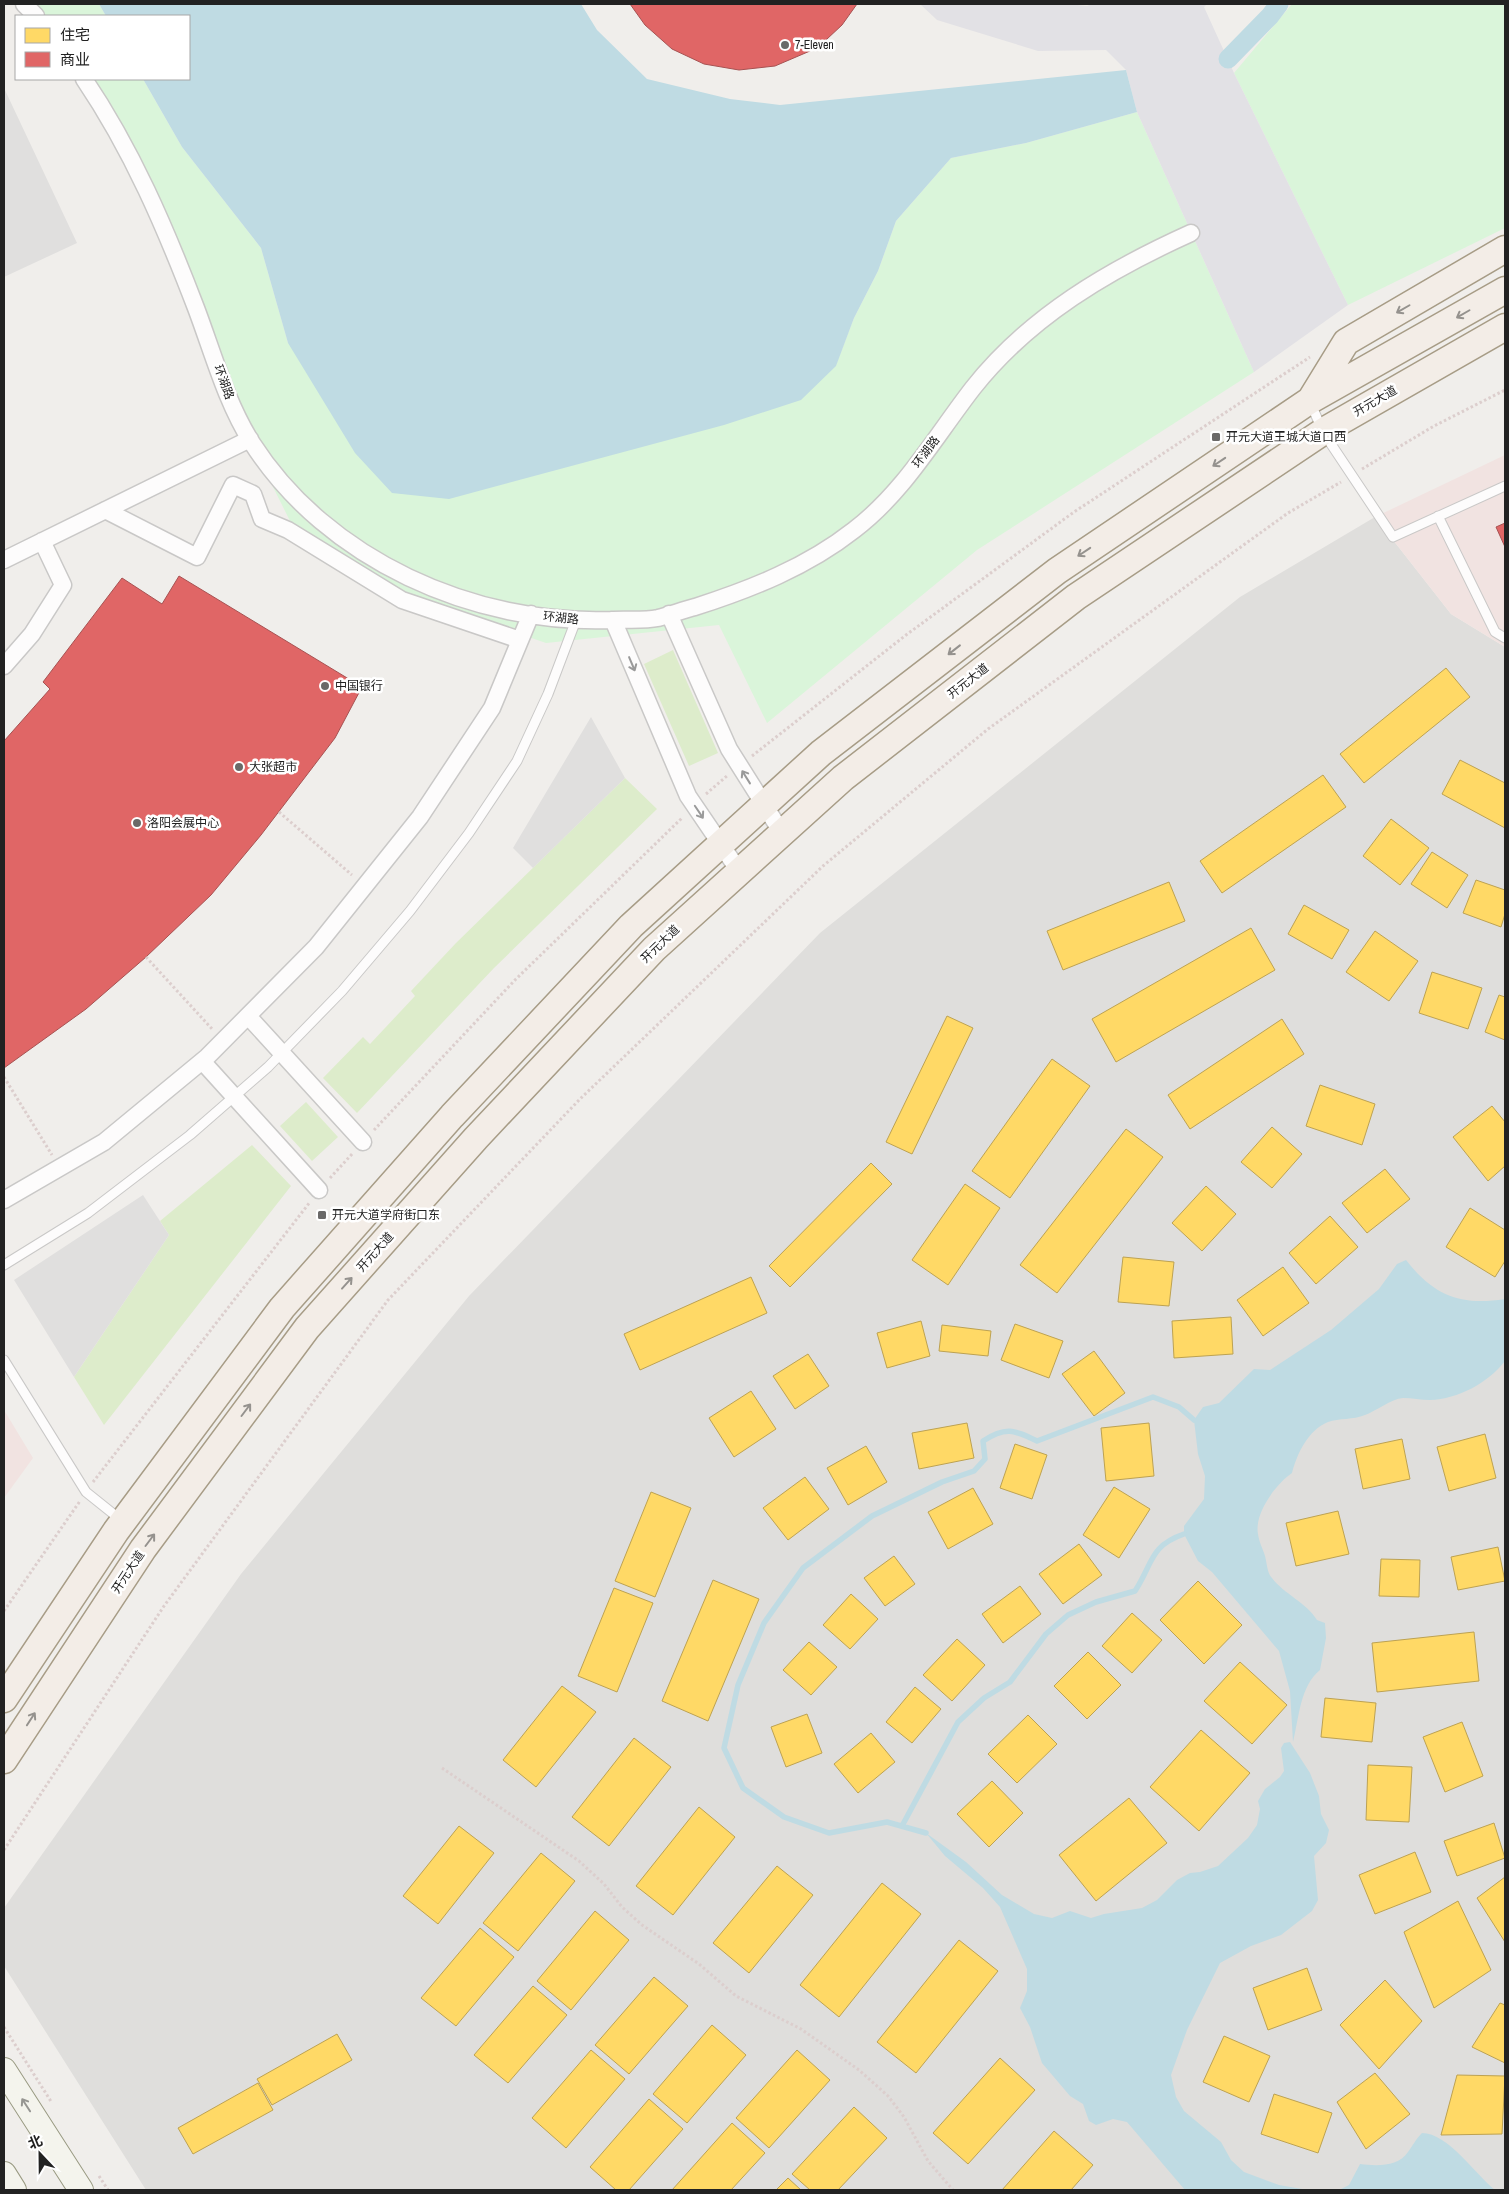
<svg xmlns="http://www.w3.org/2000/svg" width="1509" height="2194" viewBox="0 0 1509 2194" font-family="'Archivo Narrow','Noto Sans SC',sans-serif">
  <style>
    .residential { fill: #dfdedc }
    .commercial { fill: #f1e3e1 }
    .grass { fill: #ddeccb }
    .park { fill: #daf5da }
    .parking { fill: #e0dfde }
    .plaza { fill: #e2e1e5 }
    .water { fill: #bfdbe3 }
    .homes { fill: #ffd966; stroke: #bda252 }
    .shops { fill: #e06666; stroke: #a75252 }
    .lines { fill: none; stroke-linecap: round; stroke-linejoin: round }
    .stream { stroke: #bfdbe3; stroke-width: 5.5 }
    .canal { stroke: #bfdbe3; stroke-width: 19 }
    .lane-casing { stroke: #c9c8c7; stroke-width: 11 }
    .street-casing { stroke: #c9c8c7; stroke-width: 19 }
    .secondary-casing { stroke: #999a82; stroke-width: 26 }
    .primary-casing { stroke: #a79c86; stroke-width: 29 }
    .path { stroke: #dccecd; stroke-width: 3; stroke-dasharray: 2.5 2.5; stroke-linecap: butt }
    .lane { stroke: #fdfcfc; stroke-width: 9 }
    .street { stroke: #fdfcfc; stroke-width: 16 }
    .secondary { stroke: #f4f4ed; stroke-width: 24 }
    .primary { stroke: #f3ede7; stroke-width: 26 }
    .oneway { stroke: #95928e }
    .oneway2 { stroke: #9a9a9a }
    .oneway3 { stroke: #969692 }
    .poi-dot { fill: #6a6968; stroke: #fff; stroke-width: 2 }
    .labels { text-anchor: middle; stroke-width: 5; stroke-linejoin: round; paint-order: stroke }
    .poi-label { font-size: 12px; fill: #222; stroke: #fff; text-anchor: start }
    .street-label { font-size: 12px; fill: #222; stroke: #fff }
  </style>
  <rect width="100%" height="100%" fill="#f0eeeb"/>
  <!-- residential -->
  <path class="residential" d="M1375,517L1451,614L1505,647V2190H146L4,1966V1908L241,1574L469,1296L820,933L1240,597Z"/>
  <!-- commercial -->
  <path class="commercial" d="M1505,455V647L1451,614L1375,517Z
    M4,1410L33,1458L4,1498Z"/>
  <!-- grass -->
  <path class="grass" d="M673,650L718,753L689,766L644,664Z
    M625,778L657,809L494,968L357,1113L323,1078L363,1037L370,1044L415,996L411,991L456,943Z
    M306,1102L338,1137L312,1161L280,1126Z
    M252,1145L291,1186L104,1425L74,1377L169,1235L160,1221Z"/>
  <!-- park -->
  <path class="park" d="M22,4H99L106,16H32Z
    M1292,4H1505V228L1348,305L1234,73Z
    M79,79H143L182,147L261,248L288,343L836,365L854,318L878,271L896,221L951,158L1026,143L1137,112L1254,372L977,550L767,723L719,625L546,643L404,594L292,525L250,441L124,151Z"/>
  <!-- parking -->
  <path class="parking" d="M4,88L77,243L4,277Z
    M591,717L625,778L533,868L513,848Z
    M143,1195L169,1235L74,1377L14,1280Z"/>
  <!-- plaza -->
  <path class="plaza" d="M920,4H1068L1087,6L1092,4H1207L1204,7L1234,73L1348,305L1254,372L1137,112L1126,70L1106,50L1038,51L937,20Z"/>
  <!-- water -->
  <path class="water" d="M99,4H581L597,30L647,79L730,99L780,105L1126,70L1137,112L1026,143L951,158L896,221L878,271L854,318L836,366L801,400L724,425L449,499L392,493L355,453L288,343L261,248L182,147L143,79H189V16H106Z
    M1406,1260C1434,1296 1461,1306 1505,1299V1361C1488,1383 1458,1399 1430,1400C1421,1400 1412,1398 1403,1398C1391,1399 1376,1411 1365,1415C1353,1420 1339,1418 1328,1422C1308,1430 1297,1454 1292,1473C1276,1484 1254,1513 1258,1534C1259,1542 1263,1549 1265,1556C1267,1563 1267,1573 1272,1578C1284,1594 1307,1603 1317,1620L1325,1623L1326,1638L1320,1670C1300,1686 1299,1718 1293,1742L1290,1691L1279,1651L1212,1572L1198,1561L1184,1534V1526L1204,1499L1205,1476L1198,1454L1194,1420L1203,1407L1219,1403L1254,1369L1270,1370L1331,1330L1379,1289L1397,1264Z
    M1290,1742L1310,1773L1319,1796L1321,1814L1329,1830L1326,1843L1314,1856L1318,1900L1312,1911L1281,1935L1251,1946L1220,1963L1187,2030L1171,2075L1176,2097L1184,2111L1221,2142L1231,2160L1244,2172L1279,2185L1308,2190H1185L1127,2122L1113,2119L1096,2125L1089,2121L1083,2104L1070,2096L1042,2063L1030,2027L1020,2008L1027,1991V1969L1000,1907L983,1888L945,1856L926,1833L966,1862L1002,1895L1034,1914L1052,1918L1070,1911L1091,1918L1104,1914L1142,1908L1157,1900L1177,1880L1190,1873L1200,1872L1218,1866L1248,1838L1257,1825L1260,1809L1258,1801L1265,1789L1280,1777L1284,1771L1281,1748L1284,1743Z
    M1422,2133C1448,2133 1475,2174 1495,2190H1339L1349,2185L1360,2164C1377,2166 1398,2167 1408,2152C1413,2145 1416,2139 1422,2133Z"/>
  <!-- homes -->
  <path class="homes" d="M1446,668L1470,697L1364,783L1340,754Z
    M1460,760L1505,783V828L1442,794Z
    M1323,775L1346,807L1222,893L1200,861Z
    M1391,819L1429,848L1400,885L1363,856Z
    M1432,852L1468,875L1447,908L1411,884Z
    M1476,880L1505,890V914L1501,927L1463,913Z
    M1169,882L1185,921L1063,970L1047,931Z
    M1304,905L1349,930L1332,959L1288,934Z
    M1251,928L1275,970L1116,1062L1092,1019Z
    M1375,931L1418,961L1389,1001L1346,972Z
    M1432,972L1482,988L1468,1029L1419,1013Z
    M1499,995L1505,997V1040L1485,1032Z
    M947,1016L973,1028L912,1154L886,1142Z
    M1282,1019L1304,1054L1190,1129L1168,1095Z
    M1052,1059L1090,1086L1010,1198L972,1171Z
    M1320,1085L1375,1104L1362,1145L1306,1126Z
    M1492,1106L1505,1122V1166L1488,1181L1453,1137Z
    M1272,1127L1302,1154L1272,1188L1241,1162Z
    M1126,1129L1163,1157L1057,1293L1020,1265Z
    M871,1163L892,1184L790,1287L769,1266Z
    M1385,1169L1410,1199L1367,1233L1342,1203Z
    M965,1184L1000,1208L948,1285L912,1260Z
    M1206,1186L1236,1214L1202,1251L1172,1223Z
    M1470,1208L1505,1230V1261L1495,1277L1446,1247Z
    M1330,1216L1358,1247L1316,1284L1289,1253Z
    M1123,1257L1174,1262L1169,1306L1118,1302Z
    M1283,1267L1309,1303L1263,1336L1237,1300Z
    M751,1277L767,1313L640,1370L624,1334Z
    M1231,1317L1233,1354L1174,1358L1172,1321Z
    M921,1321L930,1356L887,1368L877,1333Z
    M1015,1324L1063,1341L1049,1378L1001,1360Z
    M942,1325L991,1331L988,1356L939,1351Z
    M1094,1351L1125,1393L1094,1416L1062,1374Z
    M808,1354L829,1386L795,1409L773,1376Z
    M751,1391L776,1429L734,1457L709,1418Z
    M967,1423L974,1458L919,1469L912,1433Z
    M1149,1423L1154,1476L1106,1481L1101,1428Z
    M1485,1434L1496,1478L1449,1491L1437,1447Z
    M1402,1439L1410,1479L1363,1489L1355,1449Z
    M1015,1444L1047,1455L1032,1499L1000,1488Z
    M866,1446L887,1482L848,1505L827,1468Z
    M805,1477L829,1509L788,1540L763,1508Z
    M1114,1487L1150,1509L1119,1558L1083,1535Z
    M973,1488L993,1524L948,1549L928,1512Z
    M651,1492L691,1508L655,1597L615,1581Z
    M1338,1511L1349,1554L1296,1566L1286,1523Z
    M1079,1544L1102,1575L1063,1604L1039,1574Z
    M1498,1547L1505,1581L1458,1590L1451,1557Z
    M894,1556L915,1584L885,1606L864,1578Z
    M1381,1559L1420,1560L1419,1597L1379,1596Z
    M713,1580L759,1599L708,1721L662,1701Z
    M1198,1581L1242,1625L1204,1664L1160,1620Z
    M1020,1586L1041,1614L1003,1643L982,1614Z
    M614,1588L653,1603L617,1692L578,1676Z
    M851,1594L878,1619L850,1649L823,1625Z
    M1132,1613L1162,1640L1132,1673L1102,1646Z
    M1474,1632L1479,1681L1377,1692L1372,1643Z
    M957,1639L985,1665L952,1701L923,1675Z
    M809,1642L837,1667L811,1695L783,1670Z
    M1088,1652L1121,1685L1087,1719L1054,1686Z
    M1240,1662L1287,1705L1252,1744L1204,1701Z
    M562,1686L596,1712L536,1787L503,1760Z
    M915,1687L941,1709L912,1743L886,1722Z
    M1325,1698L1376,1703L1372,1742L1321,1737Z
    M807,1714L822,1753L786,1767L771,1727Z
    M1028,1715L1057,1744L1017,1783L988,1754Z
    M1462,1722L1483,1776L1445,1792L1423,1737Z
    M1201,1730L1250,1773L1199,1831L1150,1787Z
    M871,1733L895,1762L858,1793L834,1764Z
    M634,1738L671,1767L609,1846L572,1817Z
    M1368,1765L1412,1767L1409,1822L1366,1820Z
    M992,1781L1023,1813L989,1847L957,1814Z
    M1129,1798L1167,1843L1096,1901L1059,1855Z
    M699,1807L735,1837L673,1915L636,1886Z
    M1494,1823L1505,1858L1457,1876L1444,1841Z
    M459,1826L494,1853L438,1924L403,1896Z
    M1415,1852L1431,1892L1375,1914L1359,1875Z
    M541,1853L575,1881L518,1951L483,1923Z
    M777,1866L813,1895L749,1973L713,1943Z
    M1505,1877V1942L1477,1898Z
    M882,1883L921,1914L839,2017L800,1985Z
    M1458,1901L1491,1970L1434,2008L1404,1932Z
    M595,1911L629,1940L571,2010L537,1981Z
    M480,1928L514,1957L456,2026L421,1998Z
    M959,1940L998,1971L916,2073L877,2042Z
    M1307,1968L1322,2010L1268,2030L1253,1988Z
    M654,1977L688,2006L629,2074L595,2045Z
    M1385,1980L1422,2021L1379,2069L1340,2025Z
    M533,1986L567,2015L508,2083L474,2055Z
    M1500,2003L1505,2005V2063L1472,2047Z
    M712,2025L746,2055L687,2123L653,2094Z
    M337,2034L352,2060L272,2105L257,2079Z
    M1224,2036L1270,2056L1249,2102L1203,2082Z
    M591,2050L625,2079L566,2148L532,2118Z
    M797,2050L830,2080L769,2148L736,2118Z
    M1000,2058L1035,2090L968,2164L933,2133Z
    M1375,2073L1410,2114L1366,2149L1337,2102Z
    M1457,2075L1505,2076L1502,2134L1441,2135Z
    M258,2083L273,2110L193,2154L178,2128Z
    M1274,2094L1332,2113L1318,2153L1261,2134Z
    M649,2099L683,2129L629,2190H616L590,2167Z
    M854,2107L887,2138L838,2190H810L792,2174Z
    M732,2123L765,2153L731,2190H672Z
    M1054,2131L1093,2165L1071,2190H1002Z
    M788,2178L801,2190H776Z"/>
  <!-- shops -->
  <path class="shops" d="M630,4H857L842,25L827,39L810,51L775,66L739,70L704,64L672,49L645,25Z
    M1505,523V547L1496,527Z
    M179,576L362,687L335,738L261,835L211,895L146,957L86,1009L4,1068V741L50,689L43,682L122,578L162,604Z"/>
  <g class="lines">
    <!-- stream -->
    <path class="stream" d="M902,1826L958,1722L984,1698L1010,1682L1046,1634L1068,1615L1096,1602L1135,1591C1153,1564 1149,1546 1184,1534
      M926,1833L887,1822L829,1833L784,1817L743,1788L724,1748L738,1685L764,1623L803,1568L872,1516L942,1482L974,1471L985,1459L983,1441C1006,1426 1014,1430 1037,1441L1153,1397L1179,1407L1194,1420"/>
    <!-- canal -->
    <path class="canal" d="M1228,59L1270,16L1279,4"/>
    <!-- lane casing -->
    <g class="lane-casing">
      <path id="lane" d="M1311,404L1323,432L1393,537L1505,486
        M1438,516L1495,632L1505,638
        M4,1265L88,1213L190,1135L268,1067L342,991L410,911L469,833L517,761L548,694L576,620
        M4,1360L86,1492L121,1520"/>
    </g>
    <!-- street casing -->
    <g class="street-casing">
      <path id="street" d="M24,4L36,16
        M84,79C132,150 165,227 196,308C213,353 226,402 252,443C327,560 474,625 611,620C626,619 643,621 658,618C670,615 683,610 695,607C751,589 807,567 854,530C904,492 935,437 973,388C1030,316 1109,270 1191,233
        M105,510L197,557L233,485L253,494L262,519L288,530L402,600L520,640
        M4,560L250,439
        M669,614L729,749L782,833
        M613,620L688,796L739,871
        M4,666L32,634L63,585L42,541
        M248,1016L363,1142
        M202,1061L319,1190
        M4,1200L104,1142L207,1057L316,947L420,817L492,708L531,614"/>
    </g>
    <!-- secondary casing -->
    <g class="secondary-casing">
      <path id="secondary" d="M4,2070L81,2190
        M4,2174L14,2190"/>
    </g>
    <!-- primary casing -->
    <g class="primary-casing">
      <path id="primary" d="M1311,399L1346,342L1505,249
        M4,1699L116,1531L282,1308L452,1116L631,926L821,753L1057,571L1309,401L1505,290
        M4,1760L143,1549L307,1328L476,1138L654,949L843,778L1076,597L1327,429L1505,327"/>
    </g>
    <!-- path -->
    <path class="path" d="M1362,469L1434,426L1505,390
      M752,756L906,635L1074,512L1310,357
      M706,794L728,775
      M279,812L352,875
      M146,957L213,1030
      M4,1077L52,1155
      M374,1130L515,980L682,818
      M330,1178L353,1153
      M93,1482L310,1202
      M4,1611L80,1501
      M442,1768L579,1861L604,1884L622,1907L642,1925L699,1964L736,1996L801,2029L859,2070L888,2096L904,2117L928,2161L953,2190
      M4,1850L164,1606L388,1300L580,1099L823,866L988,729L1288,513L1341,482
      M4,2027L52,2103
      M99,2176L108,2190"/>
    <!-- lane -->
    <use href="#lane" class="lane"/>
    <!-- street -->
    <use href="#street" class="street"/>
    <!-- secondary -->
    <use href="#secondary" class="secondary"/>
    <!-- primary -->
    <use href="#primary" class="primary"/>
  </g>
  <!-- one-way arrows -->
  <defs><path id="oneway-shaft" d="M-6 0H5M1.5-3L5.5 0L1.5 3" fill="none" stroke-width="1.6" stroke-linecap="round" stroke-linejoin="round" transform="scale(1.25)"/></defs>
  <g class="oneway">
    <use href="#oneway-shaft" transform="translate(1403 309) rotate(150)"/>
    <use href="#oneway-shaft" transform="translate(1463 314) rotate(150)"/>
    <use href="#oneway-shaft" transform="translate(1219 462) rotate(146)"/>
    <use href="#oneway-shaft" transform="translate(1084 552) rotate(146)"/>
    <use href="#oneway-shaft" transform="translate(954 650) rotate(142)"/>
    <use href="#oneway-shaft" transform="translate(347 1283) rotate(-48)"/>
    <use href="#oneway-shaft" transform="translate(246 1410) rotate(-53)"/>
    <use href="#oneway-shaft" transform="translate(150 1540) rotate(-53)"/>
    <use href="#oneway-shaft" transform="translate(31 1719) rotate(-57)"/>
  </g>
  <g class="oneway2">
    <use href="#oneway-shaft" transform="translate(632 664) rotate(67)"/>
    <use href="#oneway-shaft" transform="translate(746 777) rotate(-122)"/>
    <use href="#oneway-shaft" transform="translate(699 812) rotate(56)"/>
  </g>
  <use class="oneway3" href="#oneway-shaft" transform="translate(26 2105) rotate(-123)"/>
  <!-- markers -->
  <g class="poi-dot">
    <circle cx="785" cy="45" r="5"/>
    <rect x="1211" y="432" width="10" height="10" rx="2.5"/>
    <circle cx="325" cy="686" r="5"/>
    <circle cx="239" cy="767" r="5"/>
    <circle cx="137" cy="823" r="5"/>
    <rect x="317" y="1210" width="10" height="10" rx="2.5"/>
  </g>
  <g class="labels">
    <!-- poi labels -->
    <g class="poi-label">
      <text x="795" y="49">7-Eleven</text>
      <text x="1226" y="441">开元大道王城大道口西</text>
      <text x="335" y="690">中国银行</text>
      <text x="249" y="771">大张超市</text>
      <text x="147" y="827">洛阳会展中心</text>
      <text x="332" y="1219">开元大道学府街口东</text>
    </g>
    <!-- street labels -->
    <g class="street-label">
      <text transform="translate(224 382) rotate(70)" y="4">环湖路</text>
      <text transform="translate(1375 401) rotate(-30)" y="4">开元大道</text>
      <text transform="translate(926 452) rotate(-53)" y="4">环湖路</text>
      <text transform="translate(561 618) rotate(6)" y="4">环湖路</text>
      <text transform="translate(968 681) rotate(-38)" y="4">开元大道</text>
      <text transform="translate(660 944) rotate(-44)" y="4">开元大道</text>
      <text transform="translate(375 1252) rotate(-48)" y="4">开元大道</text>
      <text transform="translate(128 1572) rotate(-56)" y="4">开元大道</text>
    </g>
  </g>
  <!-- border -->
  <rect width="1509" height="2194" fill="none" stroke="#222222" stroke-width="10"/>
  <!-- legend -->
  <rect x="15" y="15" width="175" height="65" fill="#ffffff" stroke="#a7a7a7"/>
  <rect x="25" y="28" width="25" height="15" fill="#ffd966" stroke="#a7a7a7"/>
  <text x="60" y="40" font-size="15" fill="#222222">住宅</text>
  <rect x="25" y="52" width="25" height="15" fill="#e06666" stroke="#a7a7a7"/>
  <text x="60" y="65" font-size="15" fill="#222222">商业</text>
  <!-- north arrow -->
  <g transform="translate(40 2154) rotate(338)" stroke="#ffffff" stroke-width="4" paint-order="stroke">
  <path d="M0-4L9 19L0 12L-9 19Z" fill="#222222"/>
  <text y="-8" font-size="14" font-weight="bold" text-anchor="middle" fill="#222222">北</text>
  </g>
</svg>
